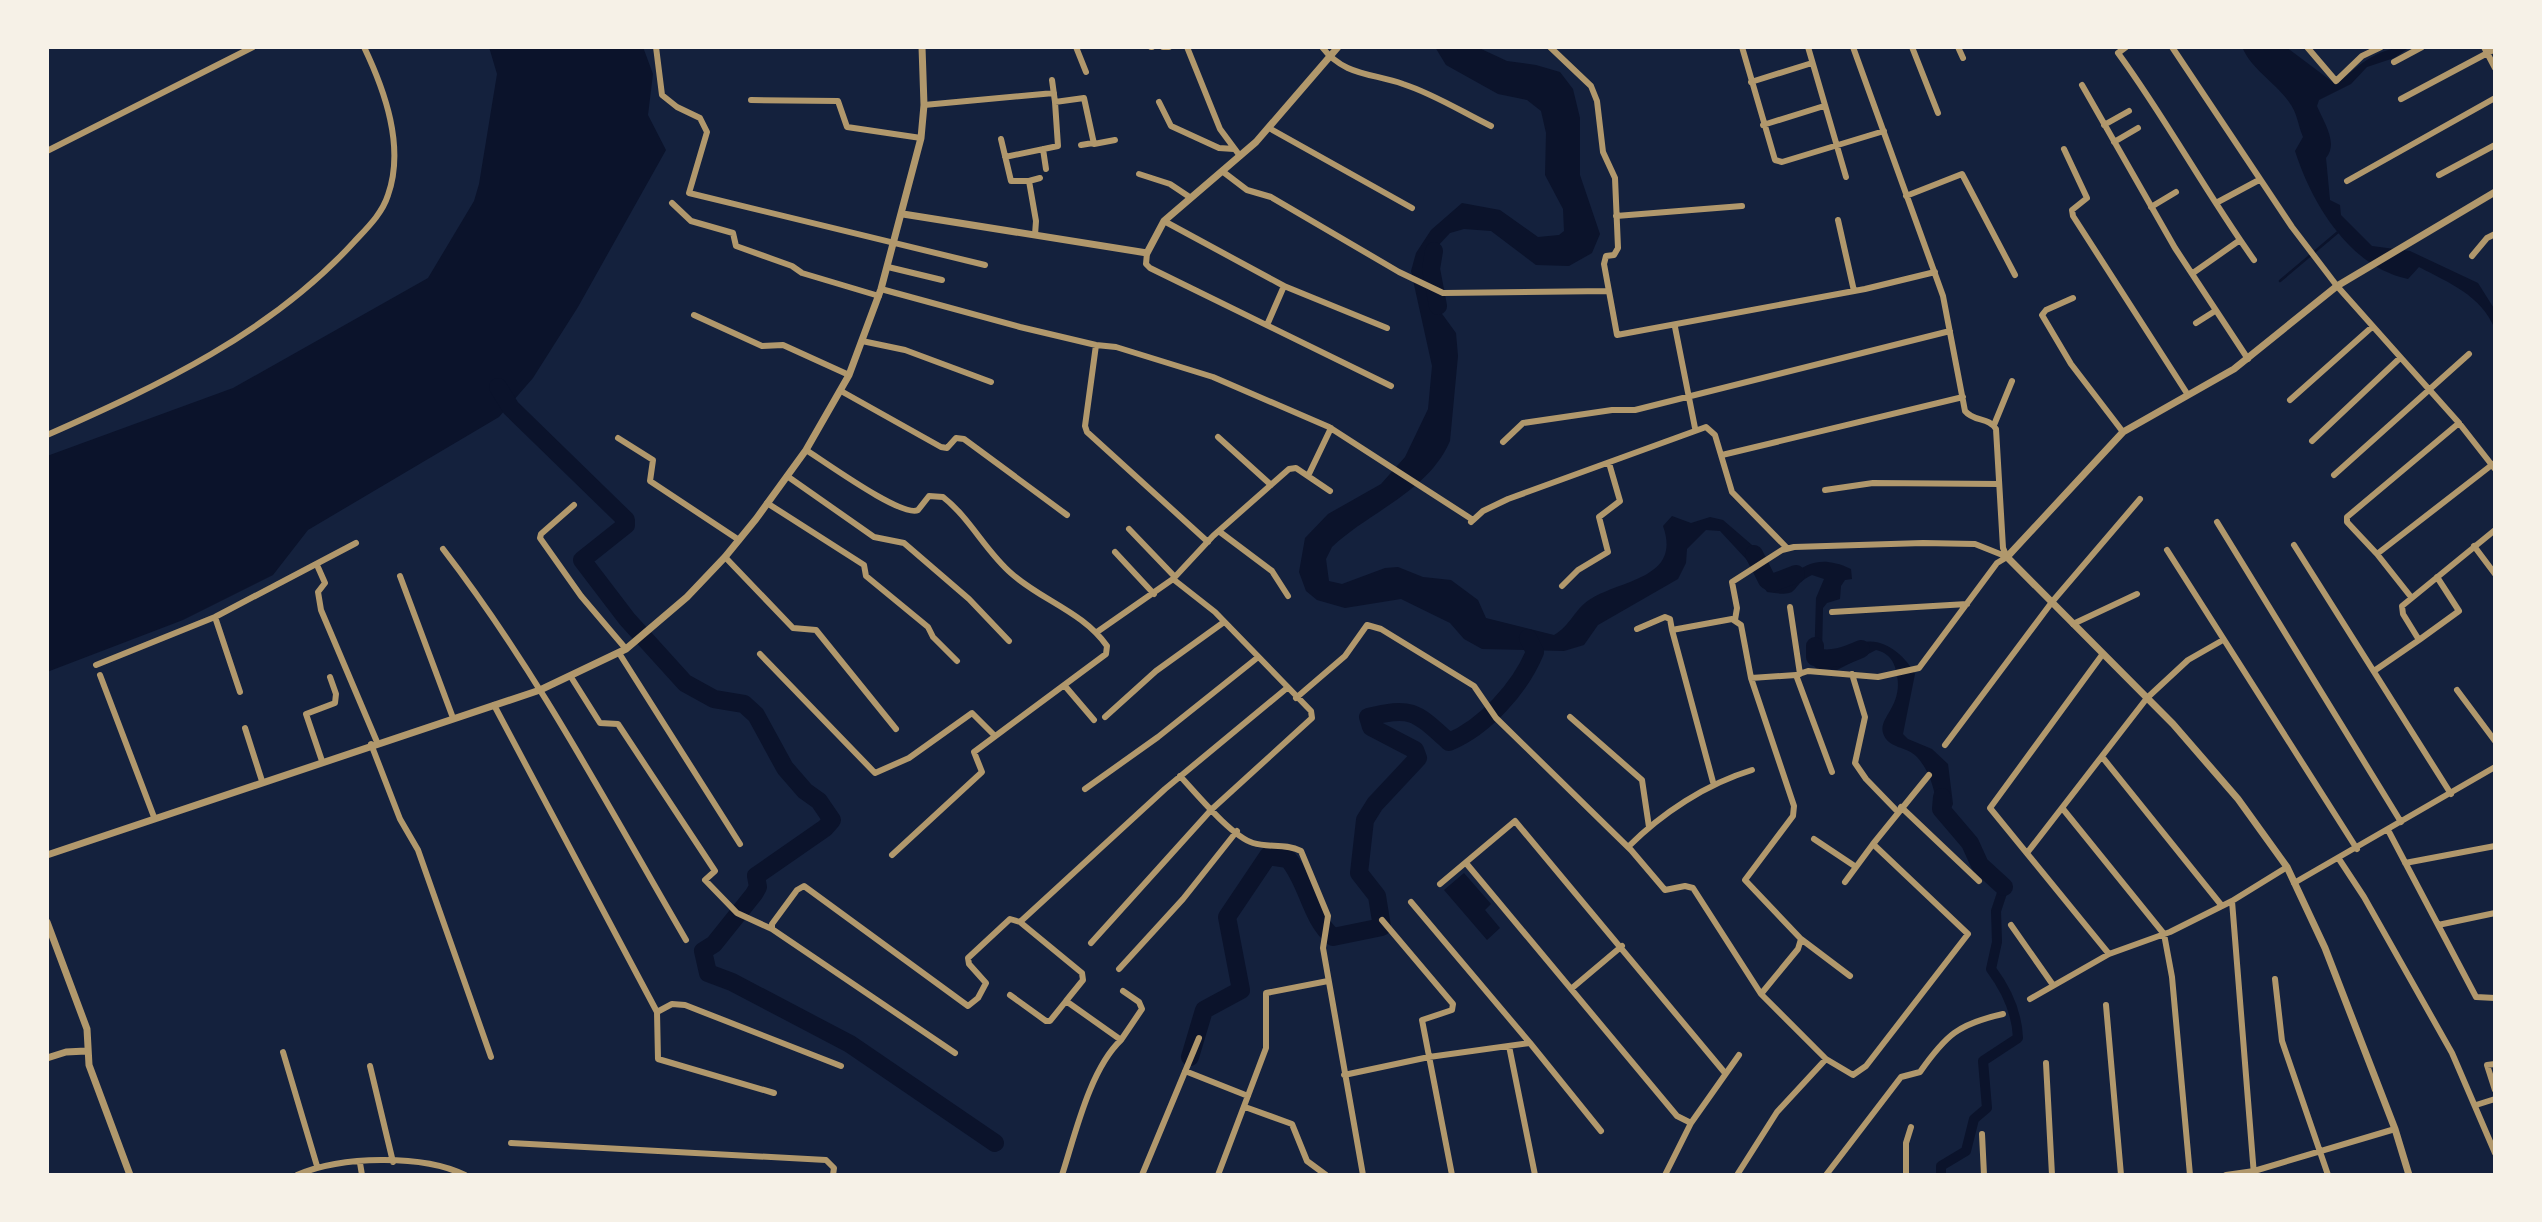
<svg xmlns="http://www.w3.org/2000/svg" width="2542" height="1222" viewBox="0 0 2542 1222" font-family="'Archivo Narrow',sans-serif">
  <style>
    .water { fill: #0b132b }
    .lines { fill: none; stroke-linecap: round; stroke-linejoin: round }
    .stream { stroke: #0b132b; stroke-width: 2.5 }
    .canal { stroke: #0b132b; stroke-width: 10 }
    .river { stroke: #0b132b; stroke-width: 18 }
    .minor { stroke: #b1986c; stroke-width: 6 }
    .tertiary { stroke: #b1986c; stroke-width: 7 }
  </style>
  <rect width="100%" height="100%" fill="#14213d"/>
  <!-- water -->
  <path class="water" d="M489,47H643L653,74L648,115L666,150L578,307L533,378L499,417L308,530L273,575L183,620L47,672V456L233,388L428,278L474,201L479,184L497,74Z
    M1435,47H1477L1507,61L1536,65L1560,72L1573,89L1580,118V175L1600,234L1592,253L1569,266L1536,265L1491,231L1464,229L1450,233L1436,248L1432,283L1440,311L1456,333L1458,356L1450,441C1428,492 1370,511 1332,547L1326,559L1329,581L1342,584L1385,568L1398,567L1423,577L1451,580L1478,600L1486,618L1554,635C1570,626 1575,609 1589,600C1621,579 1682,579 1663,526L1672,516L1691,523L1710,517L1723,520L1766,557L1768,563L1764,576L1768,582C1796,586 1802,546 1851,569L1852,579L1845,580L1841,586L1840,599L1827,603L1823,608L1822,655L1826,660L1833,661C1844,659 1850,645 1860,643C1884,636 1905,656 1915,674L1903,734L1908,739L1932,749L1948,764L1953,804L1946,820C1931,800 1938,781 1917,757C1907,746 1888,749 1883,733C1878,716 1907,705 1895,667C1892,658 1886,652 1876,650L1837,670L1817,669L1814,666L1816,598L1824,579L1812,575C1787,587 1804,598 1767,592L1746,559L1720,531L1706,530L1687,549L1686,563L1678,579L1598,625L1584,645L1564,651L1482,649L1464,639L1450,623L1401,599L1345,608L1317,600L1306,591L1299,572L1305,538L1328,514L1381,484L1405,457L1428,409L1432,366L1411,271L1416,253L1431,230L1462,203L1500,210L1538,237L1559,235L1564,231L1563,209L1545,175L1546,133L1541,111L1527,100L1498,94L1446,65Z
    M2242,47H2286L2334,83H2338C2361,63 2379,47 2410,47L2394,58L2367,67L2351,84L2319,100L2317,106C2323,121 2339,143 2326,158L2330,200L2340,205L2341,215L2372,246L2410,251L2478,283L2495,310V329C2481,295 2449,283 2419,267L2408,279C2350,267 2312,204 2295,151L2303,137C2298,125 2297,112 2289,102C2275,82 2252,70 2242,47Z
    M1464,873L1491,904L1485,910L1500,928L1487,940L1444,890Z"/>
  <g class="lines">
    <!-- stream -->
    <path class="stream" d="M2280,281L2338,232"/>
    <!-- canal -->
    <path class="canal" d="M1941,1175V1166L1966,1151L1974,1119L1987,1108L1983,1061L2018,1038C2017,1013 2006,989 1991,969L1997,942L1996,911L2004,887"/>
    <!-- river -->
    <path class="river" d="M1434,251L1431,269L1438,306
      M498,387L511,408L626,520V525L582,560L627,619L685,683L714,699L744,704L756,715L785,768L805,791L819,801L832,820L825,828L756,876L758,887L754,894L714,944L703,951L708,973L732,982L850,1044L995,1143
      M1754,554L1767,580L1772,583L1796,574
      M1815,646V657C1832,661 1845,656 1861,649
      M1942,797L1941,809L1970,843L1980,865L2004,887
      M1190,1057L1204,1010L1241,990L1227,917L1268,856L1288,859C1308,882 1310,918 1333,937L1382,927L1377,896L1359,873L1365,820L1375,804L1418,758L1415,750L1371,727L1368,717C1412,706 1416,712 1449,742C1485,727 1520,688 1535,652L1528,638"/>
    <!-- minor -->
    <path class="minor" d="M656,47L662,95L677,107L700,118L707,132L689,193L985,265
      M1076,47L1086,72
      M1151,47H1152
      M1163,47H1169
      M1187,47L1220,129L1240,156
      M1322,47C1344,76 1372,73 1403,84C1434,94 1462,112 1491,126
      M1550,47L1591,86L1597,101L1603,152L1615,178L1618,248L1614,255L1606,256L1604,264L1617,335L1865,289L1935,272
      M1742,47L1775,160L1782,162L1884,131
      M1808,47L1846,177
      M1853,47L1943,296L1965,411C1974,422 1989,417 1996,429L2003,548L2007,557
      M1912,47L1938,113
      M1958,47L1963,58
      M2126,47L2118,53C2167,120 2206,193 2254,260
      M2172,47L2292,227L2337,286L2459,423L2495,469
      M2307,47L2336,81L2362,56L2381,47
      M2484,47L2495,68
      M2394,62L2422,47
      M1052,80L1055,102L1084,98L1094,144L1115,140
      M1751,82L1812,63
      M2082,85L2175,248L2248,359
      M2401,99L2495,49
      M751,100L838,101L847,127L921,138
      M1159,102L1171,126L1219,148L1234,149
      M924,105L1054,93
      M1763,125L1824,106
      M2104,125L2129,111
      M1269,128L1412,208
      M1001,139L1011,181H1029L1036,221L1035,235
      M2114,142L2138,128
      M1081,145L1093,143
      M1043,149L1046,169
      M2064,149L2087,198L2072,210L2073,216L2188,395
      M47,151L253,47
      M1005,157L1058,146L1055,102
      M1222,171L1247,190L1271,197L1399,272L1443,293L1609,291
      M1139,174L1170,184L1191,198
      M2439,175L2495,145
      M1029,181L1040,178
      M2347,181L2495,98
      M1906,196L1962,174L2015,275
      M672,203L691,221L733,233L736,246L792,266L802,273L879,296
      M2216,203L2259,180
      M2151,207L2176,192
      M1616,216L1742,206
      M1838,220L1854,291
      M1164,221L1284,286L1267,325
      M1147,253L1146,264L1150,268L1391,386
      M2472,256L2487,238L2495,234
      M888,267L942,280
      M2193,273L2240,240
      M1284,286L1387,328
      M881,289L1020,327L1096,345L1116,347L1213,377L1329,427L1473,520
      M2073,298L2046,310L2042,315L2071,364L2123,432
      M694,315L762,346L783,345L849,375
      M2196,323L2215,311
      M1675,327L1695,428
      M862,341L905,350L991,382
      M1096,345L1085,426L1087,432L1208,542
      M841,391L941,447L947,448L956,438L964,439L1067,515
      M2290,400L2372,327
      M1994,425L2012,381
      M47,435C158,386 271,333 354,242C367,228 382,214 388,195C405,147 385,91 364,47
      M1218,437L1271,485
      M618,438L653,460L650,481L739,540
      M2312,441L2400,358
      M1503,442L1523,423L1612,410H1635L1950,331
      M806,450C824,461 902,518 918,510L929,496L943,497C970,518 986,552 1012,574C1043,601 1083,612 1107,646L1106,654L974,752L982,772L892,855
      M1722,455L1963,397
      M2334,475L2469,354
      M787,476L874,537L904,543L969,599L1009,641
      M1308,476L1331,428
      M1825,490L1873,483L1999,484
      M767,503L864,565L866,576L928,627L933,637L957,661
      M574,505L541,534L540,538L581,596L626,649
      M1471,522L1483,511L1508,499L1706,427L1715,435L1732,492L1787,548
      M2217,522L2401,822
      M1129,529L1175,577
      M1220,532L1272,571L1288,596
      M2294,545L2451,794
      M2474,546L2495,574
      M443,549C537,671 609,808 686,940
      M2167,550L2357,849
      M1115,552L1154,594
      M2377,554L2347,522V517L2459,423
      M725,557L793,628L816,630L896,729
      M317,565L325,583L318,592L321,610L377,742
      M400,576L453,718
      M1562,586L1578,570L1608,552L1599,517L1620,501L1609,463
      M2411,597L2377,554L2493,464
      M1790,607L1800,674
      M1832,612L1967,604
      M215,617L240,692
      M1735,620L1737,608L1732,582L1782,550L1794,547L1923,543L1975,544L2005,556
      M2073,624L2137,594
      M1637,629L1665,617L1670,619L1672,630
      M1097,632L1173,579L1213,536L1289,469L1296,468L1330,491
      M2419,640L2459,611L2437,577
      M619,653L740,844
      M760,654L875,773L909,758L972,713L995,736
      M2102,655L1990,808L2109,954
      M96,665L215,617L356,543
      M2374,671L2419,640L2403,614L2402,606L2495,530
      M1852,674L1865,717L1855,763L1866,779L1897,811
      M100,675L154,817
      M1796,675L1832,772
      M571,677L600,723L618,724L715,871L705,880L737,913L772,929L955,1053
      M1751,678L1796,675L1808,671L1878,677L1919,668L1997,563L2007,557
      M1065,686L1094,720
      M2457,690L2495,741
      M1296,698L1345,656L1367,625L1381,629L1474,686L1496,718L1631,850L1665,890L1685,886L1693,888L1761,994
      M494,705L657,1012L658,1059L774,1093
      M1105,717L1156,671L1224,622
      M1570,717L1642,780L1649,827
      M245,728L262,781
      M371,744L400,819L418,850L491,1057
      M1945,745L2052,602L2140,499
      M2103,758L2222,906
      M322,761L306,714L335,703L336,694L330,677
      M1180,776C1196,793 1231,836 1253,843C1269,848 1285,843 1301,851L1328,916L1323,948L1363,1175
      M1713,782L1672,630L1732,619L1741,625L1751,678L1794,806L1793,816L1745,880L1801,939L1798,949L1761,994L1826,1059L1853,1075L1866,1066L1968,934L1873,844L1929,775
      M1085,789L1158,737L1257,658
      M1901,807L1979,881
      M2063,809L2164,934L2172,977L2190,1175
      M2388,830L2476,997L2495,998
      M1814,839L1856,867
      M1628,847C1662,813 1706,784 1752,770
      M2027,853L2147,698L2188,660L2223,640
      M2339,859L2364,897L2452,1053L2495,1153
      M1466,863L1677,1116L1691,1123
      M2405,863L2495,846
      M1845,882L1873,844
      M2294,883L2495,767
      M1440,884L1515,821L1725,1073
      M2232,901L2254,1175
      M1411,902L1530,1043
      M1382,920L1453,1004L1452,1010L1422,1020L1452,1175
      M2011,925L2053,985
      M2438,925L2495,913
      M772,929V924L797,890L804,886L968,1006L978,998L986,983L969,964L968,958L1010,919L1020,922
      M1801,939L1850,976
      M1091,943L1211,810L1312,718L1311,711L1215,612L1173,579
      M1119,969L1183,899L1237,831
      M2275,979L2282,1041L2328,1175
      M1571,989L1622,946
      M1123,991L1139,1002L1142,1009L1121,1040L1066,1001L1083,980L1082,973L1020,922L1165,789L1287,688
      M1010,995L1046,1021H1050L1066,1001
      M2030,999L2109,954L2170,932L2232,901L2287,867
      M2106,1005L2121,1175
      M657,1012L672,1004L685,1005L841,1066
      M1509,1046L1535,1175
      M283,1052L317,1166
      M2046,1063L2052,1175
      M2495,1064L2487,1065L2495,1090
      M370,1066L393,1162
      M1185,1071L1248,1096
      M1344,1075L1429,1057L1530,1043L1601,1131
      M2476,1105L2495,1099
      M1245,1107L1292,1124L1307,1161L1326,1175
      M1982,1134L1984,1175
      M511,1143L826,1160L834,1168L833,1175
      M360,1163L362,1175
      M297,1175C341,1156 422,1154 465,1175
      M1062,1175C1075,1135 1090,1069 1121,1040
      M1142,1175L1199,1038
      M1218,1175L1266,1048V993L1328,981
      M1665,1175L1691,1123L1739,1055
      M1737,1175L1777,1112L1826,1059
      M1826,1175L1901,1077L1920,1072C1946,1035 1958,1024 2003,1014
      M1906,1175V1143L1911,1127
      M2226,1175L2254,1171L2395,1129"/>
    <!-- tertiary -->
    <path class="tertiary" d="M903,214L1147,253L1164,221L1256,142L1338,47
      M47,855L540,690L626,649L687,597L725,557L756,519L806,450L849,375L881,289L921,138L924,105L922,47
      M47,922L87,1029L89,1065L130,1175
      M47,1058L66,1052L86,1051
      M2409,1175L2395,1129L2325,948L2287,867L2238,799L2173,724L2007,557L2123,432L2234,369L2337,286L2495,192"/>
  </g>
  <!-- border -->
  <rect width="2542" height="1222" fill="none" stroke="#f6f1e7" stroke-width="98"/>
</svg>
